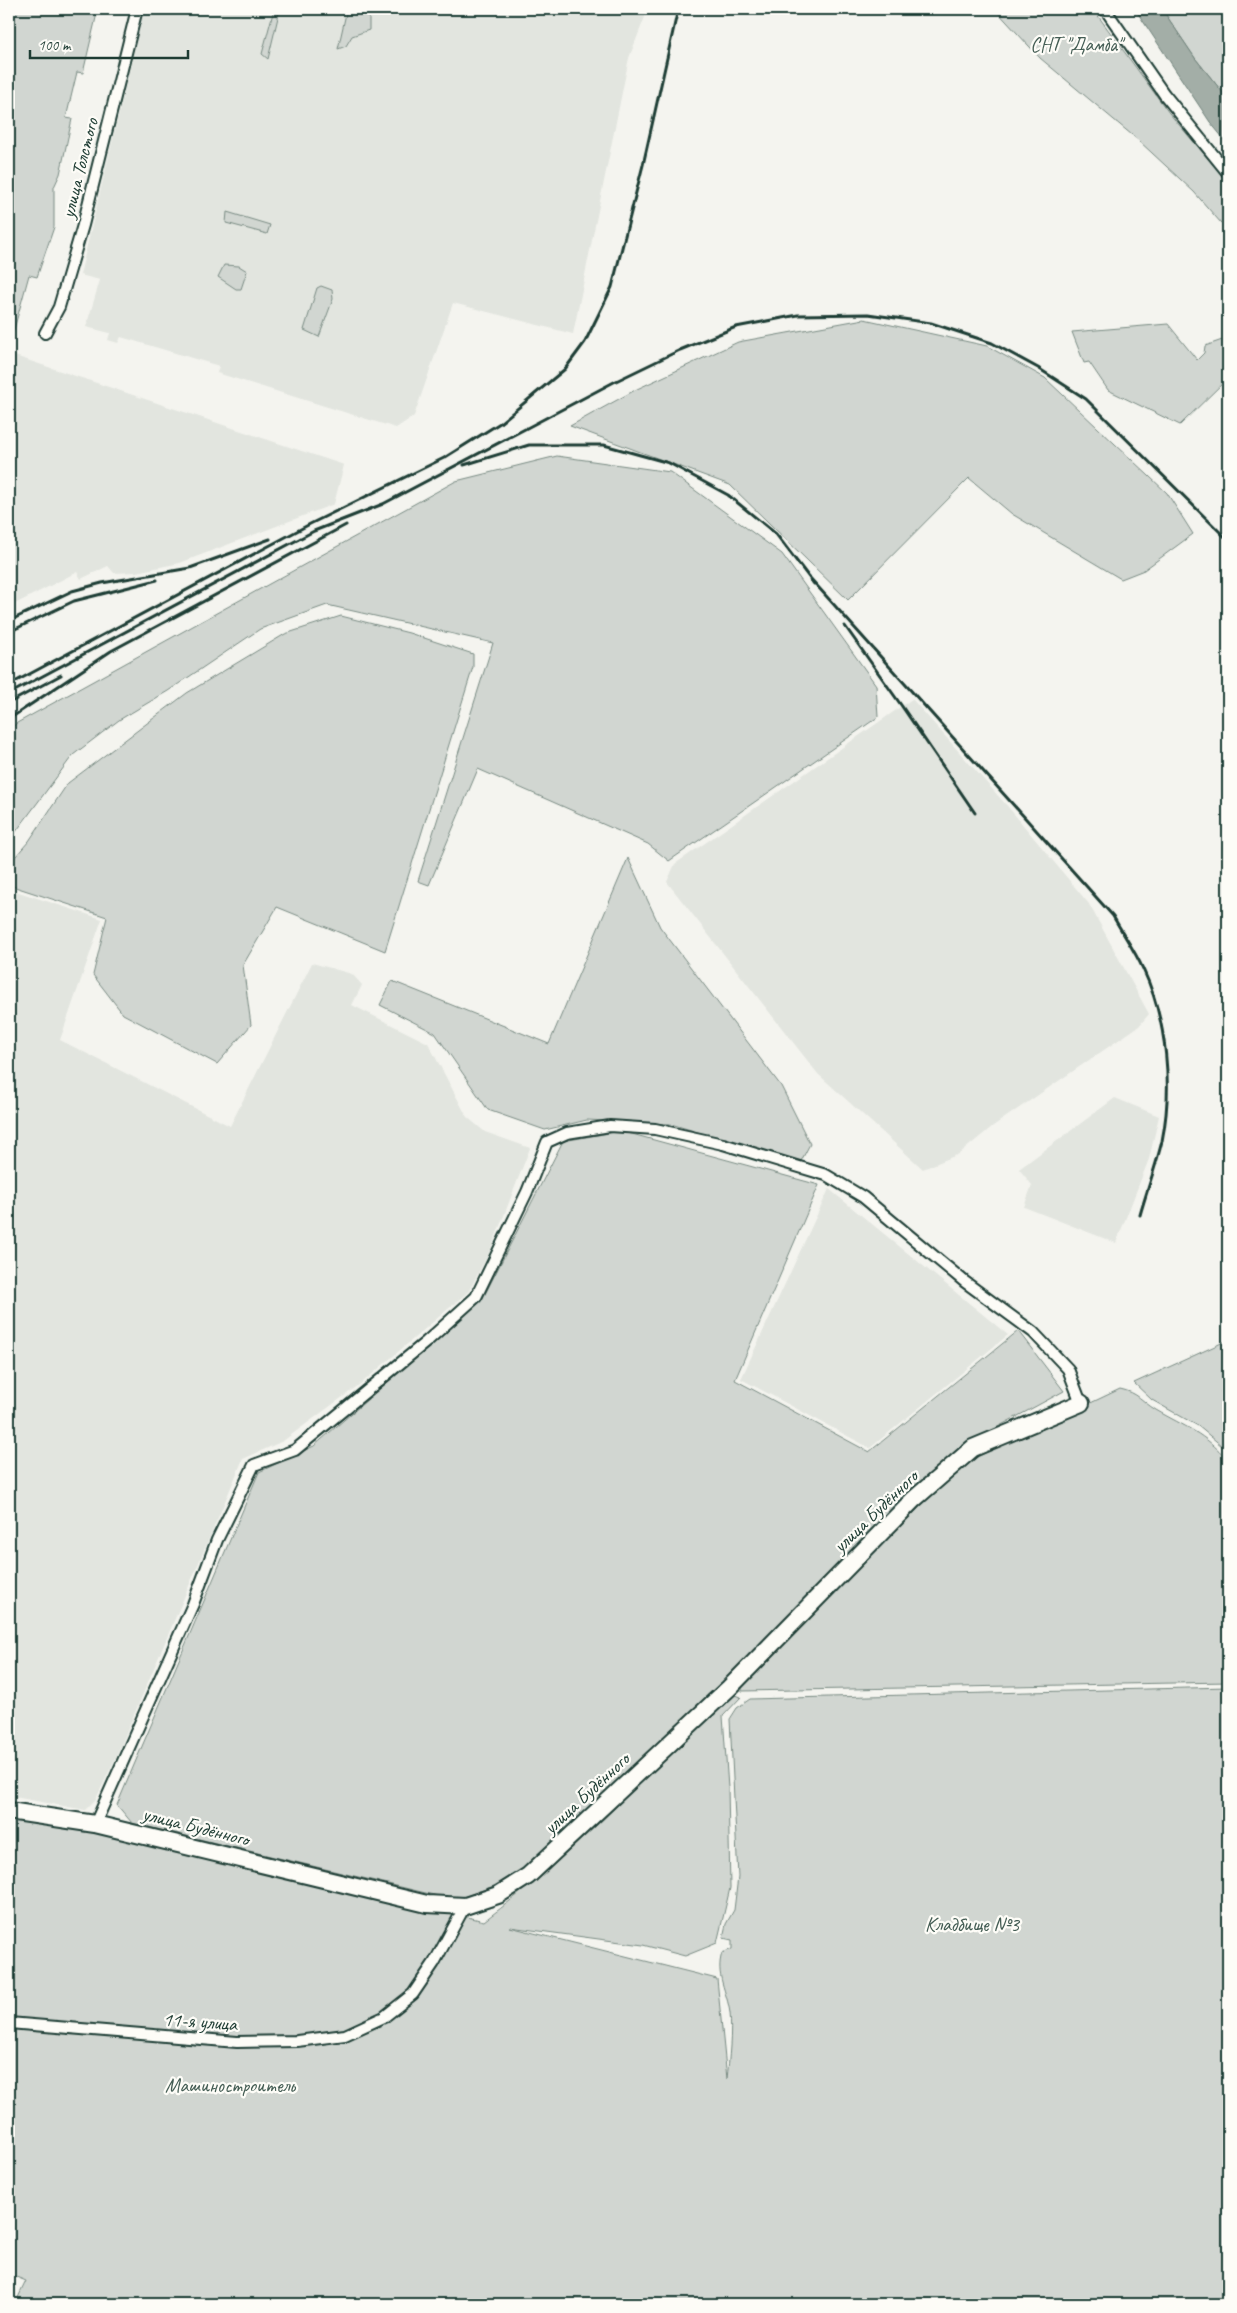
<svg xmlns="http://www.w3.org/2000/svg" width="1237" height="2313" viewBox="0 0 1237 2313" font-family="Caveat,sans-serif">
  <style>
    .built { fill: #e2e5df }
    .green { fill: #d1d6d1; stroke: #788a82 }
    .water { fill: #a3aea7; stroke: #6e8179 }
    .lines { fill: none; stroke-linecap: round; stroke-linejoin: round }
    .minor-casing { stroke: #1f3d34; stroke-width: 14 }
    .primary-casing { stroke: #1f3d34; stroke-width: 20 }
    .minor { stroke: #fdfcf7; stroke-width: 10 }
    .primary { stroke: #fdfcf7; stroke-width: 16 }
    .rail { stroke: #1f3d34; stroke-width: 3 }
    .labels { text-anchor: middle; stroke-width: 4.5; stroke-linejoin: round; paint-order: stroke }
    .park-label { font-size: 20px; fill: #435c53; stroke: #fdfcf7 }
    .street-label { font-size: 20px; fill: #1f3d34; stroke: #fdfcf7 }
  </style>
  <rect width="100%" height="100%" fill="#f4f4ef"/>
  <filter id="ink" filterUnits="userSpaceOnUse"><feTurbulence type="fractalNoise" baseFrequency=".02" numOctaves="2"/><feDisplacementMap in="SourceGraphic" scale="10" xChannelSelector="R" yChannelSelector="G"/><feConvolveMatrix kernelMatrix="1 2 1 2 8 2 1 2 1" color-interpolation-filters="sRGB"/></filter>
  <g filter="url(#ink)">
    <!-- built -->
    <path class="built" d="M144,9H648L629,58L573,334L453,303L414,416L396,428L217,373L219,366L121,337L118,343L108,340L110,333L86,327L100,280L80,275Z
      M9,354L344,465L334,504L180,563L136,572L114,573L108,566L81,579L77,572L9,607Z
      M912,699L1009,808L1089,904L1149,1014L1139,1026L993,1126L959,1154L923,1169L818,1074L667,882L675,864Z
      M9,889L102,919L60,1040L230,1126L312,963L352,974L362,985L352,1005L428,1043L467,1117L485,1132L530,1148L491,1249L469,1291L363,1382L283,1441L243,1459L117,1755L96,1799L85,1810L9,1796Z
      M1115,1098L1159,1116L1149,1159L1116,1243L1024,1207L1032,1185L1019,1169Z
      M829,1189L1008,1335L870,1448L741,1379Z"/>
    <!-- green -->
    <path class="green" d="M9,9H98L83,73L77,72L66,118L72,119L60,174L54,187V227L37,277L29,275L13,333H9Z
      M274,9H280L268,59L262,54Z
      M347,9H363L369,13V30L352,36L346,46L338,49Z
      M995,9H1093L1169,113L1228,182V231L1194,192L1138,140L1040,58Z
      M1162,9H1228V99L1195,58Z
      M227,212L270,225L267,234L226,223Z
      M224,265L239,266L247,271L241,289H236L218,277Z
      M321,286L332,290L333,299L319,337L304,330L317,288Z
      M864,319L987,346L1045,378L1167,493L1193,534L1144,570L1121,579L1012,514L969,478L848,600L730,485L570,426L637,389L738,342Z
      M1168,324L1197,360L1204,353L1205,346L1228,338V378L1180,425L1108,390L1089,362L1084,363L1072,332Z
      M557,456L670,472L782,554L876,685L878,717L669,861L648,844L478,769L429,885L418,881L493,643L327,605L260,629L168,691L119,720L73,755L9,841V730L17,723L456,481Z
      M341,616L409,633L473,654V667L385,951L277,907L243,965L251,1025L217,1064L123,1014L93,975L107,917L9,885V864L29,841L68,783L187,693L285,634Z
      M628,858L660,927L781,1086L810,1144L800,1163L671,1124L587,1120L545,1130L488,1110L435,1033L380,1005L392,981L549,1044Z
      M621,1131L819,1185L735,1380L869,1452L1018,1331L1064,1391L970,1442L713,1694L516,1878L455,1900L132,1823L117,1805L259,1472L314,1446L482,1300L563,1141Z
      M1228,1340V1388L1221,1391L1228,1411V1451L1198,1426L1152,1400L1134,1383Z
      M1120,1389C1139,1393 1141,1401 1156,1410C1187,1428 1203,1432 1228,1460V1682L742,1691V1684L943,1484L977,1457Z
      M1228,1687V2304H15L26,2281L9,2274V1814L91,1825L484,1921C574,1854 651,1772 731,1693L741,1697L723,1716L728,1788L730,1888L717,1943L685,1956L643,1945L510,1927L717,1979L727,2079C729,2060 732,2032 730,2013C727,1991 715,1975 722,1953L732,1949V1940L723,1938L726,1924L734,1910L738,1877L730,1719L737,1708L750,1699Z"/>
    <!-- water -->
    <path class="water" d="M1135,9H1162L1195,58L1228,99V144L1210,122Z"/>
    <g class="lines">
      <!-- minor casing -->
      <g class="minor-casing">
        <path id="minor" d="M1105,9L1164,94L1228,173
          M45,333L59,307L83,225L137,9
          M95,1824L193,1604L217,1540L254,1465L295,1450L426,1342L476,1297L527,1192L547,1142L567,1133L610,1126L655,1129L723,1144L826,1175L863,1197L965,1282L1033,1332L1068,1369L1081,1403
          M9,2023L237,2042L297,2041L345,2035L384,2017L413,1994L434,1963L465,1906"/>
      </g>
      <!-- primary casing -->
      <g class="primary-casing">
        <path id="primary" d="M9,1811L95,1824L427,1904L465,1906L498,1895L528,1876L729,1688L913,1500L973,1448L1081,1403"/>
      </g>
      <!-- minor -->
      <use href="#minor" class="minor"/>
      <!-- primary -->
      <use href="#primary" class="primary"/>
      <!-- rail -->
      <path class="rail" d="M464,465L529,445H604L669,463L728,495L776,534L814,584
        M810,578L1113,916C1123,934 1135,951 1143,969C1167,1020 1173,1087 1162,1141C1156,1166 1147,1190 1140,1215
        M9,621L72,591L102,583L190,568L270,539
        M845,626L901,705L975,813
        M9,632L74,601L157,580
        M9,685L310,524L444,458L500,423L565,369L585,342L612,287L643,165L678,9
        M9,694L314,531L383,504L614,382L680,350L736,327L798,315L868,314L931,323L992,343L1038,368L1086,399L1228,540
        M9,703L61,675
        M9,719L111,651L346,525"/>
    </g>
  </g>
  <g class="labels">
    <!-- park labels -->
    <g class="park-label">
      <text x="1076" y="51">СНТ "Дамба"</text>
      <text x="972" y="1931">Кладбище №3</text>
      <text x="230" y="2092">Машиностроитель</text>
    </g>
    <!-- street labels -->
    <g class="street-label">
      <text transform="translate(79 168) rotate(-76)" y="7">улица Толстого</text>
      <text transform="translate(875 1511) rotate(-44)" y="7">улица Будённого</text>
      <text transform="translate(586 1793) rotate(-43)" y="7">улица Будённого</text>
      <text transform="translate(196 1826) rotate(14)" y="7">улица Будённого</text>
      <text transform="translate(200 2021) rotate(4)" y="7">11-я улица</text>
    </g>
  </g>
  <!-- margin -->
  <rect width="1237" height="2313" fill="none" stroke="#fdfcf7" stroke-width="30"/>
  <rect x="15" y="15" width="1207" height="2283" fill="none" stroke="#1f3d34" stroke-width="2" filter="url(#ink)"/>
  <!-- scale -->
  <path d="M30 50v8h158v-8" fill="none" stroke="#1f3d34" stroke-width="2.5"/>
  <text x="38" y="50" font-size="15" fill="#1f3d34" stroke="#fdfcf7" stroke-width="4" paint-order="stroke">100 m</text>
</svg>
